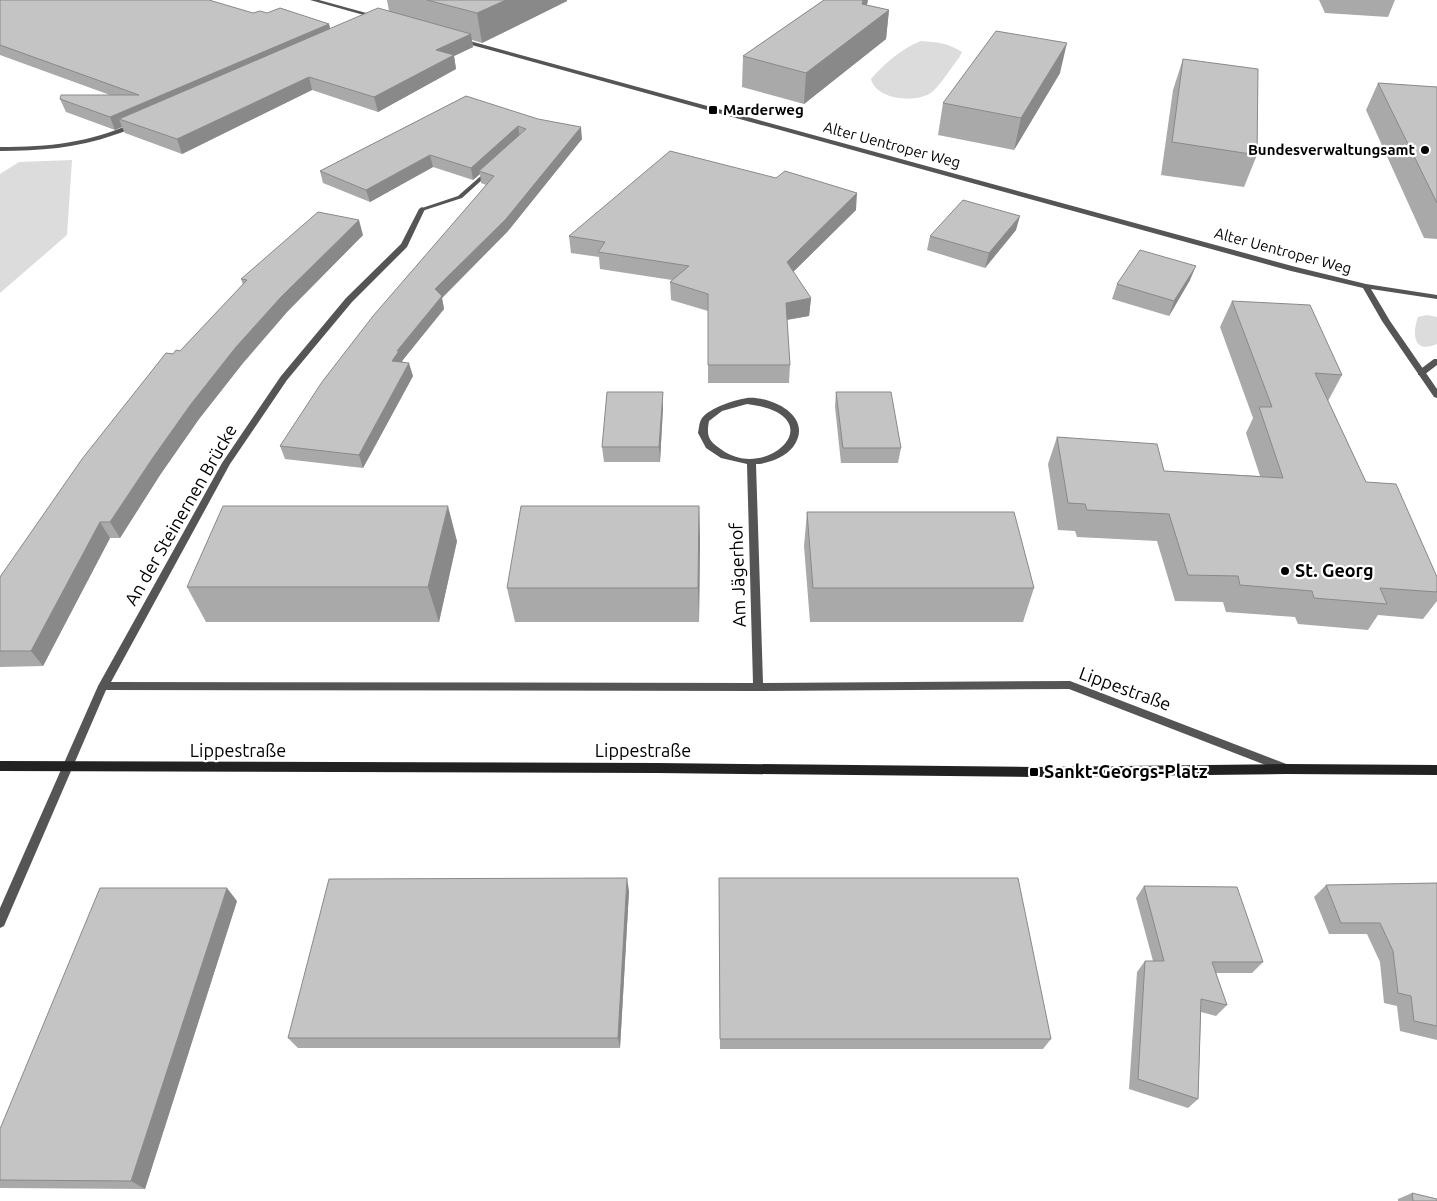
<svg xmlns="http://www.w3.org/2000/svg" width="1437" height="1201" viewBox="0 0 1437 1201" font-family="Ubuntu,sans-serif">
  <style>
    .green { fill: #dcdcdc }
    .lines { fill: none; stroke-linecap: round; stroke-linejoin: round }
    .service { fill: #555; fill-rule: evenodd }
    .minor { fill: #555; fill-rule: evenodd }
    .tertiary { fill: #555; fill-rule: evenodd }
    .secondary { fill: #222; fill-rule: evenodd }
    .wall { fill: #a9a9a9 }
    .shaded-wall { fill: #898989 }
    .building { fill: #c4c4c4; stroke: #898989 }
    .poi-dot { fill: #000; stroke: #fff; stroke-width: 2 }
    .labels { text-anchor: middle; stroke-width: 4.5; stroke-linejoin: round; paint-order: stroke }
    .far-poi-label { font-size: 15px; font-weight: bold; fill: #000; stroke: #fff; text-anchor: start }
    .far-street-label { font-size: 15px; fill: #000; stroke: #fff }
    .street-label { font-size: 18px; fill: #000; stroke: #fff }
    .poi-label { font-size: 18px; font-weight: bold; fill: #000; stroke: #fff; text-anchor: start }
  </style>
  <rect width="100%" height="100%" fill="#fff"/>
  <!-- green -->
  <path class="green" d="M921,41C936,42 949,43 962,52L959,58C950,69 942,83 932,92C917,104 876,100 871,79C884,64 902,48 921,41Z
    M72,160L67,235L0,293V174L19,162Z
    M1427,315L1437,317V344C1413,354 1412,334 1418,317Z"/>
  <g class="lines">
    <!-- service -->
    <path class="service" d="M491,167L494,169L493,170L462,198L422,211L419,209L458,196Z
      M1434,359H1437V365L1424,375H1418V371Z"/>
    <!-- minor -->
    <path class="minor" d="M134,123L139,124C132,129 123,132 114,135C77,148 39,151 0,151V147C51,147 86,143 134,123Z
      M422,207L425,209L407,247L352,302L287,380L230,464L111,682L753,683L747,464L721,458L706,448L698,433C699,429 699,422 702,418C710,408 734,400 747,398C772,396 815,417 793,447C785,457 768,464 756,464L763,683L1070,681L1289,765L1291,768L1289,771L1285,773L1281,771L1069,689L758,691L106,690L4,926L0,928V908L98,686L222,463L281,376L346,298L401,244L419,209ZM747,404C836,415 768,483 722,450C709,441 706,437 709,421L722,411Z"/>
    <!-- tertiary -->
    <path class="tertiary" d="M310,0H319L381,17L378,19Z
      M459,38L1296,267L1366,284L1437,295V299L1371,289L1390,321L1437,389V398L1434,397L1382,321L1363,288L1291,271L457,41V39Z"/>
    <!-- secondary -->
    <path class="secondary" d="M0,761L657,763L1034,767L1286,764L1437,765V775L1286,774L1034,777L657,773L0,771Z"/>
  </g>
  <!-- wall -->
  <path class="wall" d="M0,0L253,13H267L329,24L330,29L389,11L387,0H567V1L482,43L472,40L473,47L454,56L456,69L378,112L312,90L182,154L125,133L122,127L115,130L66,112L60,99L110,95L0,55Z
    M824,0H868L867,5L889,10L886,39L804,104L742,87L743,56Z
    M1319,0H1395L1388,17L1325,13Z
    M1183,59L1257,155L1244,187L1161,175L1173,90Z
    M1060,73L1014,150L938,135L943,103Z
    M1378,83L1437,87V239L1424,238L1366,110Z
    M466,96L582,139L508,231L442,298L444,309L402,361L413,376L363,468L285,459L280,446L486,185L481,183L480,174L473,180L433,167L370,202L323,183L320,171Z
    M856,210L793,272L811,298L809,316L787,320L790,365L789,383H708V311L671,300L670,282L672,280L600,269L599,257L571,253L569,236Z
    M1016,230L985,268L927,250L930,236Z
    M363,235L287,312L243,363L199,419L160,475L120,538H110L43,666L0,667V577L173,354L180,351L243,285L241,279Z
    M1190,280L1169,316L1112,299L1117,284Z
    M1232,301L1342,375L1328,401L1366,482L1437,577V601L1423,619L1378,615L1368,630L1298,624L1295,617L1226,612L1223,602L1175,601L1157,541L1077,537L1075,531L1058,530L1048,464L1057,437L1164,471L1260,476L1246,433L1253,418L1220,327Z
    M836,392L901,448L898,463H841L835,407Z
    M663,407L660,462H604L602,447Z
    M699,506L700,540L699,622H515L507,588Z
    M807,512L1034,588L1023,622H810L804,546Z
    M457,541L439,622H206L187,587Z
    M719,878L1051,1039L1043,1049H720Z
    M1437,883V1040L1400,1031L1397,1006L1384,1003L1380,962L1367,934H1329L1314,897L1326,885Z
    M1144,886L1263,962L1252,973H1216L1227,1005L1216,1016L1201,1012L1198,1099L1188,1108L1129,1089L1137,972L1145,961H1153L1136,898Z
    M629,891L620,1048H298L288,1038Z
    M237,901L145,1189L0,1188V1129Z
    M1412,1193L1437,1201H1398V1199Z"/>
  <!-- shaded-wall -->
  <path class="shaded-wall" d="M506,0H567V1L482,43L477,13Z
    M863,0H868L860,32L889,10L886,39L804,104L806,73L862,4Z
    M329,24L332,36L119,119L122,127L115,130L110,117Z
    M471,34L473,47L454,56L456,69L378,112L374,97L436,50Z
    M1067,43L1060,73L1014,150L1021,118Z
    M309,77L312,90L182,154L177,139Z
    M518,126L520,138L479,171L480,174L473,180L471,168Z
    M581,127L582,139L508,231L442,298L444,309L402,361L403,364L392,361L397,351L435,289Z
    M430,155L433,167L370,202L366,190Z
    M857,193L856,210L786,279L787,262Z
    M1020,216L1016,230L985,268L989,253Z
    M359,220L363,235L287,312L243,363L199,419L160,475L120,538L110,522L152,459L191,404L236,347L281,297Z
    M1196,266L1190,280L1169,316L1174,301Z
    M811,298L809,316L785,320L786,303Z
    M409,363L413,376L363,468L359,455Z
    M663,392V407L660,462L659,447Z
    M448,506L457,541L439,622L428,587Z
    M699,506L700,540L699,622L698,588Z
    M100,522L110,538L43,666L31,651Z
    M627,878L629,891L620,1048L618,1038Z
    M227,888L237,901L145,1189L131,1181Z"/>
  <!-- building -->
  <path class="building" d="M0,0H209L253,13L260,11L267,13L280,8L329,24L110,117L60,99L61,95H139L0,45Z
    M427,0H506L477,13Z
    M824,0H863L862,4L889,10L806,73L743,56Z
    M378,8L471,34L436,50L454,55L374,97L309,77L177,139L119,119Z
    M996,31L1067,43L1021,118L943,103Z
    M1183,59L1258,69L1257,155L1172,142Z
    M1378,83L1437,87V203Z
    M466,96L538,119L581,127L506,219L435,289L442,296L397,351H399L392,361L409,363L359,455L280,446L322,382L373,316L494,176L479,171L526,129L518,126L471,168L430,155L366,190L320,171Z
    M670,151L776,178L785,171L857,193L787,262L811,298L786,303L790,365H708V294L670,282L689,266L598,252L605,242L569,236Z
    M963,200L1020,216L989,253L930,236Z
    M318,212L359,220L281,297L236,347L191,404L152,459L110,522H100L31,651H0V577L82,459L166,353L173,354L176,350L180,351L247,280L241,279Z
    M1140,250L1196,266L1174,301L1117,284Z
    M1232,301L1310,305L1342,375L1315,373L1366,482L1396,484L1437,577V592L1380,588L1387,604L1314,598L1312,591L1240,585L1238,576L1188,575L1169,514L1087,510L1085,504L1068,503L1057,437L1157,444L1164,471L1283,478L1259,407H1272Z
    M607,392H663L659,447H602Z
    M836,392H891L901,448H843Z
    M223,506H448L428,587H187Z
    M521,506H699L698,588H507Z
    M807,512H1014L1034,588H813Z
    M627,878L618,1038H288L329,879Z
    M719,878H1018L1051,1039H720Z
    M1437,883V1026L1414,1021L1411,996L1398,993L1393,951L1380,923H1341L1326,885Z
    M1144,886L1237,887L1263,962H1212L1227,1005L1201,999L1198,1099L1138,1079L1145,961H1164Z
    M100,888H227L131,1181L0,1180V1129Z
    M1412,1193L1437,1199V1201H1413Z"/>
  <!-- markers -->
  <g class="poi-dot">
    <rect x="708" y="105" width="10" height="10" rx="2.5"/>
    <circle cx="1425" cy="150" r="5"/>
    <circle cx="1285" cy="571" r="5"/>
    <rect x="1029" y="767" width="10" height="10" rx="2.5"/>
  </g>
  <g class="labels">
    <!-- far-poi labels -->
    <g class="far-poi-label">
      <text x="723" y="115">Marderweg</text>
      <text x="1415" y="155" text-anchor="end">Bundesverwaltungsamt</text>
    </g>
    <!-- far-street labels -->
    <g class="far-street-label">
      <text transform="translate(892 145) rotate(15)" y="5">Alter Uentroper Weg</text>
      <text transform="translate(1283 251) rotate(15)" y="5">Alter Uentroper Weg</text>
    </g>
    <!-- street labels -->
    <g class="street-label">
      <text transform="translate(181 515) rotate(-60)" y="6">An der Steinernen Brücke</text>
      <text transform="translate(738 575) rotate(-92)" y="6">Am Jägerhof</text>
      <text transform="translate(1125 689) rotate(20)" y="6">Lippestraße</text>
      <text x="238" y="757">Lippestraße</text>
      <text x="643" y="757">Lippestraße</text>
    </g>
    <!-- poi labels -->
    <g class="poi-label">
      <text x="1295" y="577">St. Georg</text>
      <text x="1044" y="778">Sankt-Georgs-Platz</text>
    </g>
  </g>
</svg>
